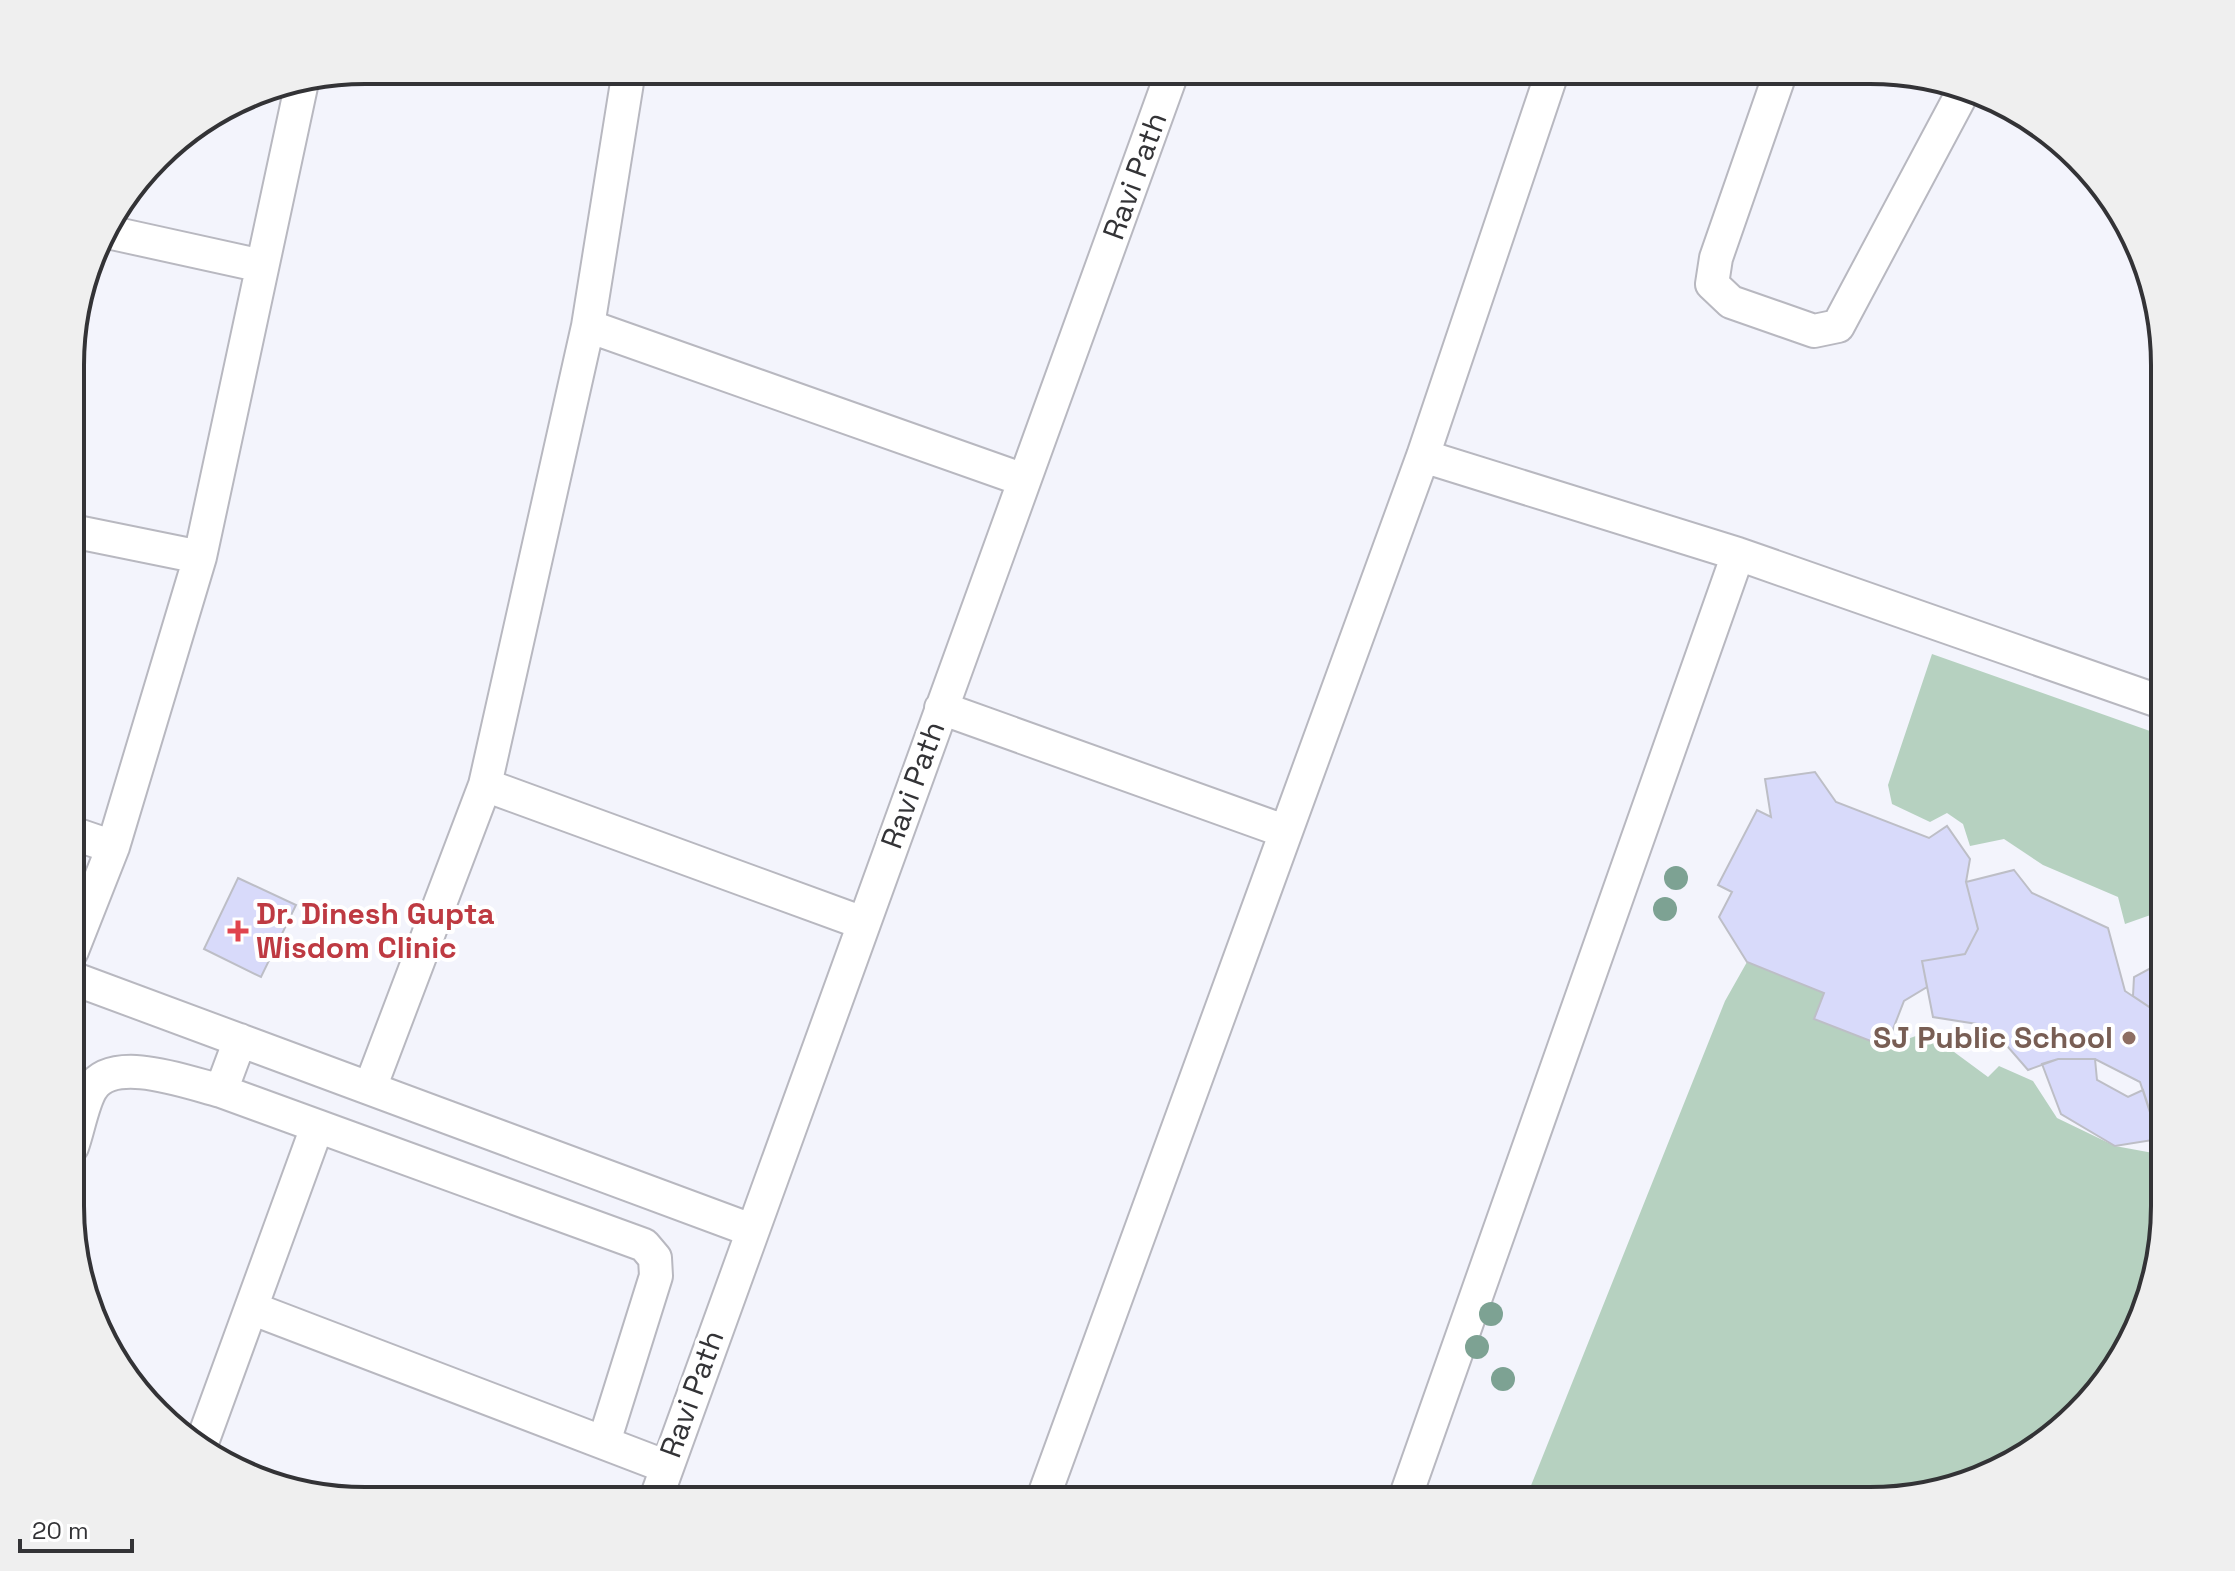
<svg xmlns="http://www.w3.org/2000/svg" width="2235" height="1571" viewBox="0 0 2235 1571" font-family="'Space Grotesk',sans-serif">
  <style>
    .green { fill: #b6d1c0 }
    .building { fill: #d8dafa; stroke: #bdbec6; stroke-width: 2 }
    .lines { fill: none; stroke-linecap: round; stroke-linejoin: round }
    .minor-casing { stroke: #b8b8c0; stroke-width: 36 }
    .minor { stroke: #fff; stroke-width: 32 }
    .tree { fill: #7da293 }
    .health-dot { fill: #e0444e; stroke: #fff; stroke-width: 3 }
    .education-dot { fill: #8d6e63; stroke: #fff; stroke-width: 3 }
    .labels { text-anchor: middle; stroke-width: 8; stroke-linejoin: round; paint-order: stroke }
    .street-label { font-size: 30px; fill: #333336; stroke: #fff }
    .health-label { font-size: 30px; font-weight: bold; fill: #be3a42; stroke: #fff; text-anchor: start }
    .education-label { font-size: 30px; font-weight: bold; fill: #785e54; stroke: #fff; text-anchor: end }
    .rim { fill: none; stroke: #333336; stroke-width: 4 }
  </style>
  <rect width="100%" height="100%" fill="#f3f4fc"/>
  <!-- green -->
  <path class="green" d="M1932,654L2164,736V904L2159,912L2125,924L2118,897L2043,865L2004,839L1970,846L1963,824L1947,813L1930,822L1892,804L1888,785Z
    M1747,962L1824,993L1814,1019L1885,1047L1927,1032L1988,1077L1999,1066L2033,1081L2057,1118L2115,1146L2164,1155V1225L2149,1302L2104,1385L2001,1470L1871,1501H1529L1528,1493L1725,1001Z"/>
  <!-- building -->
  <path class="building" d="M1815,772L1836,802L1929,838L1947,826L1970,859L1966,882L1978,929L1965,954L1922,961L1927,987L1904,1001L1886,1047L1814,1019L1824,993L1747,962L1719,917L1732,892L1718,885L1757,810L1771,817L1765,779Z
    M2014,870L2032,893L2108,928L2125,991L2164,1017V1155L2140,1082L2095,1059H2058L2028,1070L2002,1040L1977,1024L1933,1017L1922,961L1965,954L1978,929L1966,882Z
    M238,878L296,905L261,977L204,949Z
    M2162,962L2164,964L2163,1016L2133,996L2134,977Z
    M2058,1059H2095L2097,1080L2128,1097L2143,1090L2159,1139L2115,1146L2061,1114L2042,1064Z"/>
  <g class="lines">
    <!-- minor casing -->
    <g class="minor-casing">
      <path id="minor" d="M1781,71L1716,258L1712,284L1731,302L1814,331L1838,326L1966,86
        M103,231L262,266
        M588,326L1024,480
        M1423,456L1738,554L2164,703
        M72,531L200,557
        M941,708L1284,831
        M485,785L863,923
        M72,833L113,847
        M72,951L113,847L200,557L302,82
        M72,978L751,1230
        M370,1088L485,785L588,326L629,70
        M221,1091L240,1040
        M72,1147C78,1131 83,1101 92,1088C114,1054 189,1083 221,1091L644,1245L655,1258L656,1276L604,1442
        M251,1308L667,1467
        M200,1448L317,1127
        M655,1501L1173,70
        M1042,1501L1423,456L1553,70
        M1404,1501L1738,554"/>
    </g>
    <!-- minor -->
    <use href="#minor" class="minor"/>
  </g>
  <!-- trees -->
  <g class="tree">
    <circle cx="1676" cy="878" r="12"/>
    <circle cx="1665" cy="909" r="12"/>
    <circle cx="1491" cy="1314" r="12"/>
    <circle cx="1477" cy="1347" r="12"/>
    <circle cx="1503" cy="1379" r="12"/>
  </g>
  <!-- markers -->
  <path class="health-dot" d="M234 919h8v8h8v8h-8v8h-8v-8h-8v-8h8z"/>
  <circle class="education-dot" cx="2129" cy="1038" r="8"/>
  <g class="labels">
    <!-- street labels -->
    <g class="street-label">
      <text transform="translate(1135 176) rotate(-70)" y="10">Ravi Path</text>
      <text transform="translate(913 785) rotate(-70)" y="10">Ravi Path</text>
      <text transform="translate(692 1394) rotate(-70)" y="10">Ravi Path</text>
    </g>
    <!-- health labels -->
    <g class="health-label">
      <text x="256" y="924">Dr. Dinesh Gupta<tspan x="256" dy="34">Wisdom Clinic</tspan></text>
    </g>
    <!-- education labels -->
    <g class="education-label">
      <text x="2113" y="1048">SJ Public School</text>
    </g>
  </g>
  <!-- crop -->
  <path d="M0 0H2235V1571H0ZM365 84H1870A281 281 0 0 1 2151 365V1206A281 281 0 0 1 1870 1487H365A281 281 0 0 1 84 1206V365A281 281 0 0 1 365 84Z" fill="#efefef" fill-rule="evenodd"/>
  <path class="rim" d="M365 84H1870A281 281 0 0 1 2151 365V1206A281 281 0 0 1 1870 1487H365A281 281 0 0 1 84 1206V365A281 281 0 0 1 365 84Z"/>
  <!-- scale -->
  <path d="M20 1539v12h112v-12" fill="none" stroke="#333336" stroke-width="4"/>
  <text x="32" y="1539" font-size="24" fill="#333336" stroke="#ffffff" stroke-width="6" paint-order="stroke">20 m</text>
</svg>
